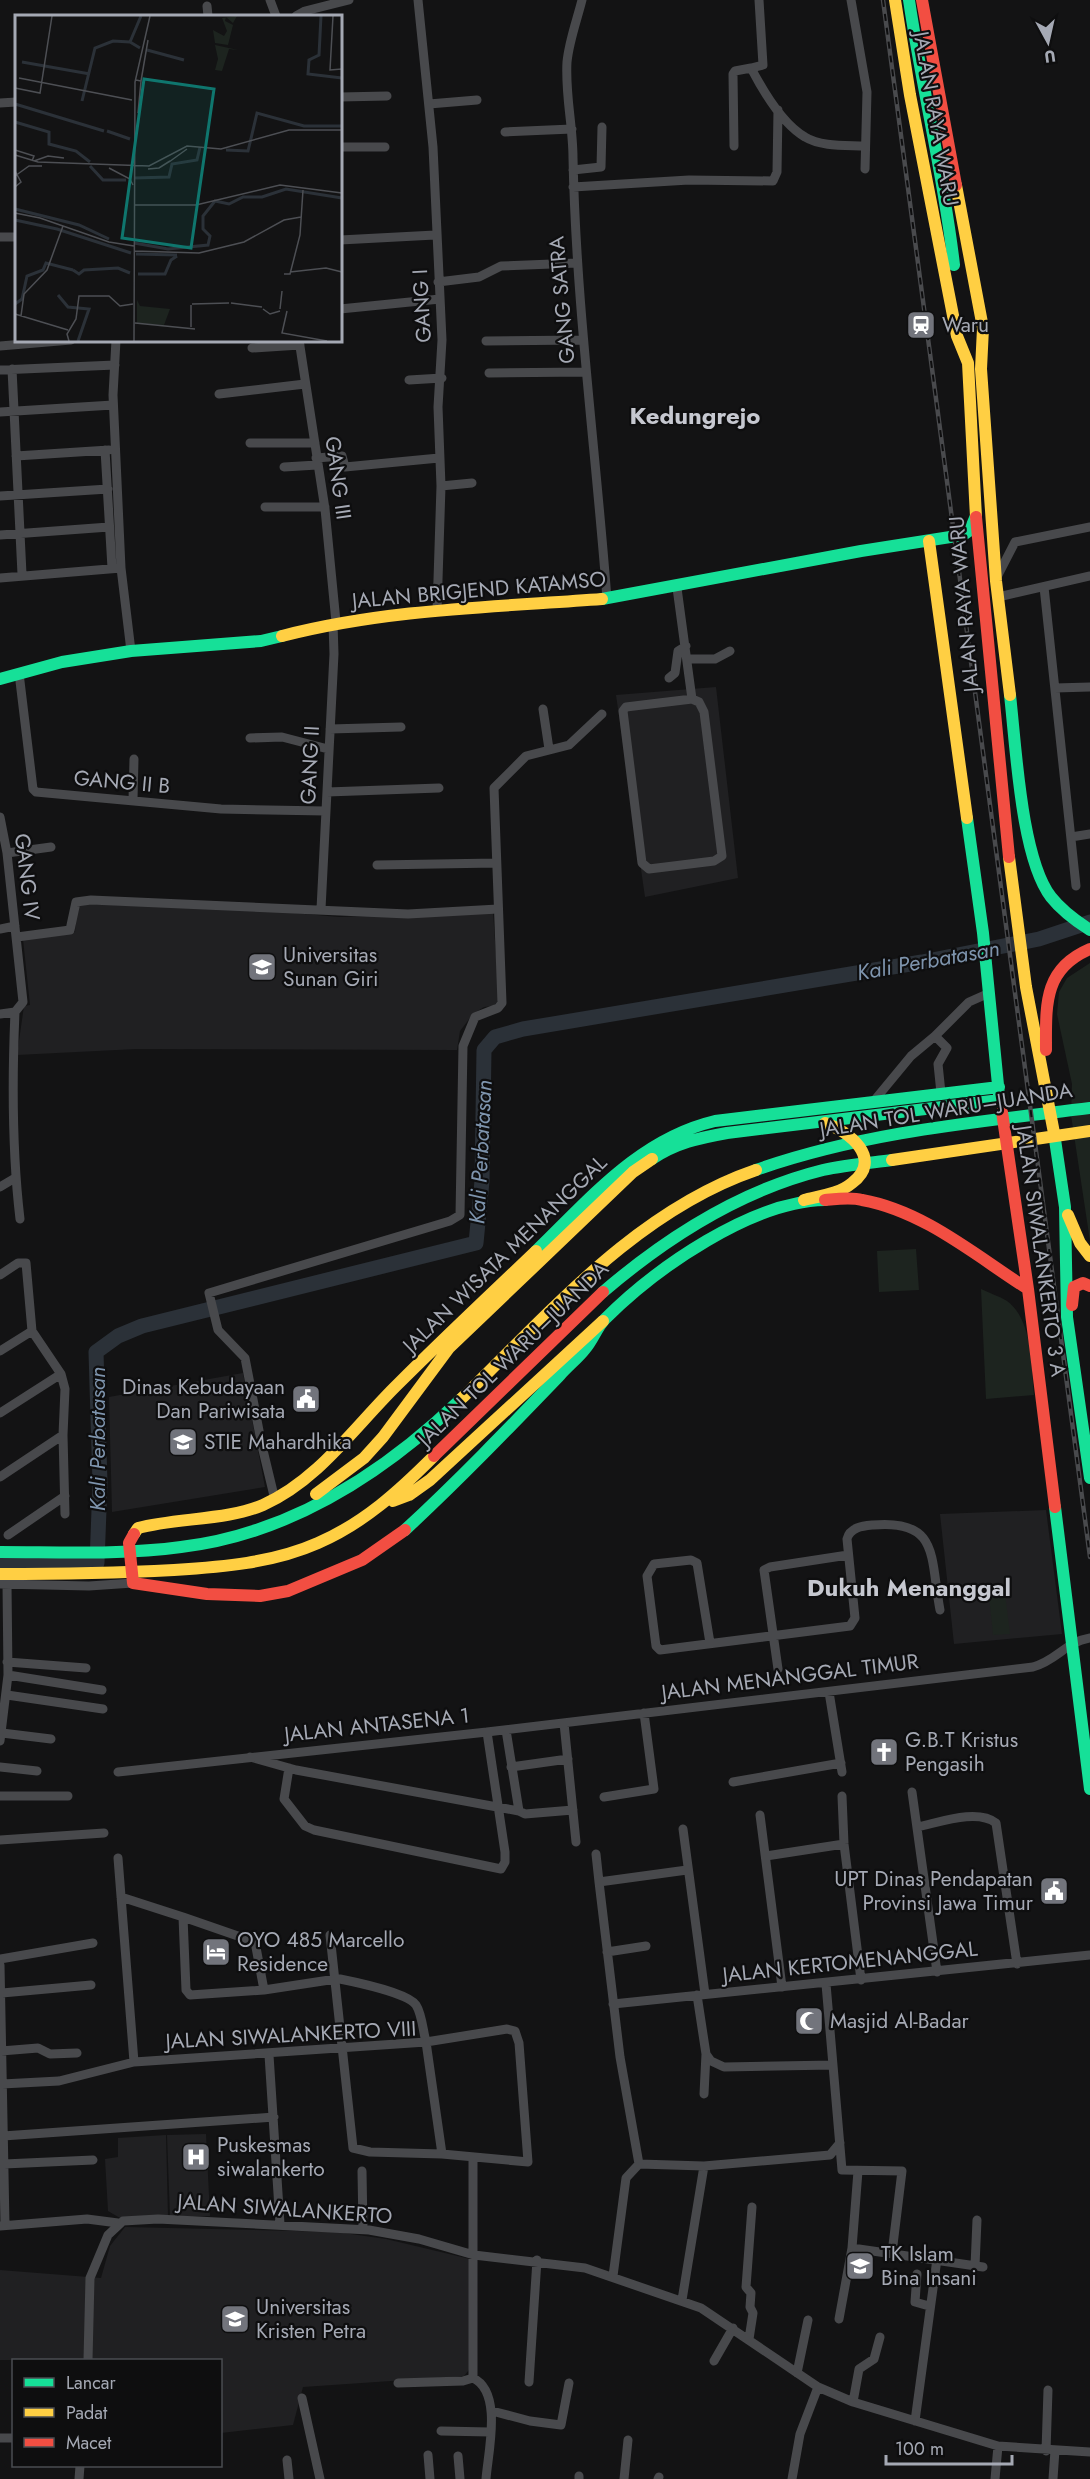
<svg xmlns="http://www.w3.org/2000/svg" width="1090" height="2479" viewBox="0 0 1090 2479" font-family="Jost,sans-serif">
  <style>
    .built { fill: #202022 }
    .green { fill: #1d241f }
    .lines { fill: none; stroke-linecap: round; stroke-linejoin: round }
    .river { stroke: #2b3138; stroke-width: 15 }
    .street { stroke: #48494c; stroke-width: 9 }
    .fast { stroke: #16e098; stroke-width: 12 }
    .slow { stroke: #ffcf43; stroke-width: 12 }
    .jam { stroke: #f24e42; stroke-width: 12 }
    .rail-casing { stroke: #494a4d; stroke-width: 4.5 }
    .rail { stroke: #0e0e0f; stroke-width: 2; stroke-dasharray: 7; stroke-linecap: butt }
    .labels { text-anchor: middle; stroke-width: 4.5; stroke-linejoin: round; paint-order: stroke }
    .street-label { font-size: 21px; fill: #a5a9b4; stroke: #0e0e0f }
    .poi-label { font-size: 21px; fill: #a5a9b4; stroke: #0e0e0f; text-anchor: start }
    .water-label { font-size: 22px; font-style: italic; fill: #7e94ad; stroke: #0e0e0f }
    .quarter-label { font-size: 24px; font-weight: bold; fill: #c6c8d0; stroke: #0e0e0f }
    .inset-river { fill: none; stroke: #2b3138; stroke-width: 3 }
    .inset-road { fill: none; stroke: #4d4f54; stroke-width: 1.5 }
    .view { fill: #0f766e; fill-opacity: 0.15; stroke: #0f766e; stroke-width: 3 }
    .inset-edge { fill: none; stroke: #a5a9b4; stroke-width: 3 }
  </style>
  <rect width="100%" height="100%" fill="#131314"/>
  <!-- built -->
  <path class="built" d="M716,687L738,878L645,897L616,695Z
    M77,904L249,909L339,917L493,912L499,1000L493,1006L484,1007L473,1014L460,1031L457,1050L136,1049L17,1055L24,1006L30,1005L23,939L75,932Z
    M243,1373L265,1487L112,1512L109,1397Z
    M1046,1510L1062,1634L954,1644L940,1514Z
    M206,2134L210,2216L170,2217L167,2135Z
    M166,2135L168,2217L120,2218L108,2211L105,2159L118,2157V2138Z
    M125,2227L337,2232L386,2239L470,2259L469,2370L464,2376L303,2387L293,2425L221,2433L220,2360H0V2270L101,2278L110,2246Z"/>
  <!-- green -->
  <path class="green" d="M1090,963V1241L1071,1115L1072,1084L1057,1014L1059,992L1067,978Z
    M916,1249L919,1290L879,1292L877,1251Z
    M981,1289C989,1293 999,1296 1007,1301C1033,1320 1031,1366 1034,1395L986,1399Z
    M1005,1594L1010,1634L993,1635L989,1596Z"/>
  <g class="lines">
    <!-- river -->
    <path class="river" d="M0,1562L97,1563L100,1483L96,1352L118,1336L142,1326L476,1243L482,1181L484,1050L495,1037L523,1029L922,962L1039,939L1090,922"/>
    <!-- street -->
    <path class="street" d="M270,0L276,16
      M418,0L433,147L442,340L438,407L441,486L437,611
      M582,0C577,20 569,41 567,62C565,94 573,126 573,158C576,305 596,452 607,599
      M851,0L867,92L865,169
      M207,6L208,16
      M296,16L305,11L349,0
      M751,68L763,65L759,0
      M340,97L387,96
      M0,103L16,102
      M429,104L477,100
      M505,132L572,129
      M734,146L733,74L735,71L751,68C763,91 782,124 805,137C821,147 847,145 865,146
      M340,147H385
      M573,170L601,167L602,127
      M573,187L689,180L773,181L777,172L778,110
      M0,237H16
      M340,240L435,235
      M438,282L479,277L501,266L577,263
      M340,309L440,299
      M116,340L113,395L121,568L131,651
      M299,340L325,509L336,622
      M486,341L583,340
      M0,346L71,340
      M252,348L300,345
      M12,369L22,574
      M0,370L115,365
      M489,373L586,372
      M409,380L442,378
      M219,394L305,384
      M0,412L113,405
      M250,443H315
      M105,450L112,568
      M16,456L109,450
      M316,458L342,456L345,467L439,458
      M284,467L317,465
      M441,486L472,483
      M0,496L108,489
      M265,507H325
      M0,535L109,527
      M998,575L1015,542L1090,527
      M0,578L121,568
      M1044,587L1076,886
      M677,588L692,699L699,702L704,712L722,856L714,861L649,869L642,863L623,711L626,707L692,699
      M998,597L1090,576
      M689,659H715L730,651
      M19,673L33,789L36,792L221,809L325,811
      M669,678L675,673L678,651L686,646
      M1055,688L1090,687
      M543,709L549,749
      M330,729L401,727
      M250,738L282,737L328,749
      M327,792L439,788
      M133,800L134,759
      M0,817L7,853L23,1002L15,1012
      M1071,837L1090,834
      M7,853L51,847
      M377,865L496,863
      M321,909L334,654L333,623
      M0,929L15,926
      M17,937L70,930L76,902L91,900L408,914L498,909
      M15,1012C12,1080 12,1151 20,1219
      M0,1014L15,1012
      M935,1036L947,1048L938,1064L941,1093
      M873,1102L911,1056L935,1036L969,1002L987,994
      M0,1187L15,1178
      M0,1275L18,1263H26L32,1331L0,1351
      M32,1331L61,1374L65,1389L63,1435L65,1514
      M0,1413L61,1374
      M0,1477L63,1435
      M275,1500L262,1446L245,1358L218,1330L209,1293L450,1221L460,1215L463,1046L475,1017L498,1008L502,1003L494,788L526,756L569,745L602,714
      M8,1535L65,1496
      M0,1584L89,1586L133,1583
      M710,1643L697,1563L691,1560L654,1564L647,1576L656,1646L660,1650L850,1626L855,1618L847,1539C850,1527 863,1526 873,1525C940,1519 930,1558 940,1610
      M7,1662L86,1668
      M778,1669L764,1570L770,1567L848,1555
      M8,1675L102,1690
      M829,1692L842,1772
      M7,1695L103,1709
      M564,1723L576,1842
      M506,1730L519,1811L525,1814L573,1810
      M2,1733L51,1739
      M0,1741L8,1675L7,1584
      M250,1757L296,1770L519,1811
      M0,1767L37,1771
      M511,1767L568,1759
      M289,1768L284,1799L305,1826L314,1830L501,1869L505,1862V1852L487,1732
      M118,1772L487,1732L1033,1667C1058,1660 1065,1642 1090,1638
      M733,1782L841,1763
      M912,1792L937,1972
      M0,1796H68
      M842,1796L844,1844L861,1980
      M604,1797L654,1789L644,1713
      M760,1815L782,1987
      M917,1827C938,1823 977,1808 996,1823L1017,1964
      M683,1829L705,1994
      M0,1840L104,1833
      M596,1854L599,1882L687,1870
      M766,1856L844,1844
      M118,1858L134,2062
      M599,1882L620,2057L639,2164L626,2178L613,2276
      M121,1897L183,1917L186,1990L190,1995L264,1990L336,1979H340C355,1982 408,1993 416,2005C422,2014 423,2031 426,2042L507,2029L515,2031L519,2043L528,2162L442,2154L370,2152L353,2148L330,1935
      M183,1917L255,1942L264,1990
      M607,1952L646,1946
      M0,1959L93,1943
      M0,1965L5,2225
      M826,1984L842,2170L902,2171L892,2253
      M2,1993L91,1985
      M697,1995L706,2054L711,2061L724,2067L833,2065
      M613,2004L1090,1955
      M1,2051L38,2048L50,2054L77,2053
      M269,2055L280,2224
      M2,2084L59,2081L134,2062L426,2042L442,2154
      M704,2094L706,2054
      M3,2136L274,2117
      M4,2164L93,2160
      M639,2164L704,2166L830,2155L840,2143
      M362,2171L363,2229
      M0,2226L87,2219L118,2223
      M852,2248L858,2171
      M975,2266L977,2220
      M917,2274L915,2302L929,2306
      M682,2300L704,2166
      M839,2319L852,2248L983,2267
      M749,2339L753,2313L750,2307L751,2293L746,2287L752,2207
      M88,2360L90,2278L108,2235L123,2221L158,2219L369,2230L419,2239L474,2255L585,2268L701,2308L818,2387L853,2402L998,2446L1090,2452
      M714,2361L733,2328
      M797,2373L808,2320
      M473,2378V2157
      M473,2378C503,2392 488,2452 486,2479
      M529,2382L537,2260
      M398,2383L463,2381L473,2378
      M302,2398L320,2479
      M853,2402L859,2369L874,2359L880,2337
      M492,2411L530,2421L561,2425L569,2383
      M915,2421L937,2259
      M441,2431L490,2432
      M0,2438H14
      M1046,2451L1048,2390
      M428,2455L430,2479
      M458,2456L460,2479
      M287,2460L289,2479
      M579,2476V2479
      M79,2479L80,2466
      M624,2479L628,2440
      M658,2479L659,2477
      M792,2479L800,2434L818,2387
      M995,2479L998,2446
      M1053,2479L1055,2450"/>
    <!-- fast -->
    <path class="fast" d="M909,0C922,89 944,176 954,265
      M602,599L861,551L963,535L970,530L975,518
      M0,679L62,662L131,651L261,641L282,636
      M1010,695C1016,747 1021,858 1051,897C1062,911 1076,921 1090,930
      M967,818L983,933L999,1095
      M1054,1133L1065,1207L1067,1317L1090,1478
      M652,1159C676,1143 699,1138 727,1133L1000,1100
      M756,1170C864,1132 977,1122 1090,1108
      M536,1251C590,1199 639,1139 715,1121L999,1087
      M603,1292C666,1238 742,1190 823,1170C845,1165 869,1163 892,1160
      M1055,1507L1090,1789
      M405,1530C459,1480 509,1428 560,1375C568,1366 578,1358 585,1349C593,1340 597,1327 605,1319C656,1268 752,1201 825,1200
      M0,1552C60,1552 121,1555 181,1547C290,1534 384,1473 461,1399"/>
    <!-- slow -->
    <path class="slow" d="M895,0L910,95L957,336L968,363L976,517
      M956,185L983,328L981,369L996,581L1010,695
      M929,541L967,818
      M282,636C386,609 495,607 602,599
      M1009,857L1026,987L1054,1133
      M892,1160L1090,1131
      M804,1200C820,1196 839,1194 852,1183C884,1159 849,1131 825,1123
      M1068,1215L1080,1243L1090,1256
      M461,1399C549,1314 636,1211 756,1170
      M316,1494L364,1458L383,1437L449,1348L633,1172L652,1159
      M393,1501L409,1495L430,1480L603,1321
      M134,1534L138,1528C176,1518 229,1520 263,1505C319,1480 355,1426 398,1384C443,1339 490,1295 536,1251
      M0,1574C58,1574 116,1573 174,1570C222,1567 273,1563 318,1543C364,1523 399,1491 434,1456"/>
    <!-- jam -->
    <path class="jam" d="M922,0L956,185
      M976,517L1009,857
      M1046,1050C1046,1005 1043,969 1090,949
      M1002,1112L1028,1289L1055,1507
      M825,1200C837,1199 851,1197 862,1200C924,1211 976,1256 1028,1289
      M1072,1305L1074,1287L1083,1283L1090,1286
      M434,1456L603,1292
      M134,1534L129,1543L133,1583L207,1594L260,1596L288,1591L362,1560L405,1530"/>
    <!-- rail casing -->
    <g class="rail-casing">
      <path id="rail" d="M883,0L1090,1557"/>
    </g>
    <!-- rail -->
    <use href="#rail" class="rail"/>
  </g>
  <!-- icons -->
  <defs>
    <g id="station-square" transform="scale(1.5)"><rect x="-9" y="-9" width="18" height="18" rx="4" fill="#72747c" stroke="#0e0e0f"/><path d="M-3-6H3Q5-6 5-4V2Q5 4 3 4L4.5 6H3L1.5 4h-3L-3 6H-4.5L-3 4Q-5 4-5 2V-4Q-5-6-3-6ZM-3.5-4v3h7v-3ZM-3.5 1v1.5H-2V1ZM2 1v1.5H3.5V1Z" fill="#fff"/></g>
    <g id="university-square" transform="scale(1.5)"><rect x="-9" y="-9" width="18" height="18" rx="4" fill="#72747c" stroke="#0e0e0f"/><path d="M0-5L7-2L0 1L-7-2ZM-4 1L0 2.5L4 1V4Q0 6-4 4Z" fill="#fff"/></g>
    <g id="civic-square" transform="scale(1.5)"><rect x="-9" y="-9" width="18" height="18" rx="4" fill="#72747c" stroke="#0e0e0f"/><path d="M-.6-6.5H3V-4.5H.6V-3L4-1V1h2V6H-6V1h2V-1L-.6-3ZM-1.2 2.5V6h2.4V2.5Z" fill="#fff"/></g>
    <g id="church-square" transform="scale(1.5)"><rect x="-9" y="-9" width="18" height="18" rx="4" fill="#72747c" stroke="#0e0e0f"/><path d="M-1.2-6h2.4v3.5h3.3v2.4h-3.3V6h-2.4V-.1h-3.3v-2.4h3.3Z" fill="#fff"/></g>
    <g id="hotel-square" transform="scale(1.5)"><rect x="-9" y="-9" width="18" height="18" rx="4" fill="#72747c" stroke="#0e0e0f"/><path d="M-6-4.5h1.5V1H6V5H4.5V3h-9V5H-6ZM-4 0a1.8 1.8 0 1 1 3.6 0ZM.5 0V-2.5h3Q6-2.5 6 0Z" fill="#fff"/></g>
    <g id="mosque-square" transform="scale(1.5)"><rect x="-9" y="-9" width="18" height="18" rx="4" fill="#72747c" stroke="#0e0e0f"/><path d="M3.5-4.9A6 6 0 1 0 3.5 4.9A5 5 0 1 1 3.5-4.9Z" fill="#fff"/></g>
    <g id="hospital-square" transform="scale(1.5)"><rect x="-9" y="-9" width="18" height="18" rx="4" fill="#72747c" stroke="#0e0e0f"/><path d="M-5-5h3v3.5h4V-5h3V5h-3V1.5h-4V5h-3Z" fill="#fff"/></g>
    <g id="school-square" transform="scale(1.5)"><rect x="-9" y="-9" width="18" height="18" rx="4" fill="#72747c" stroke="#0e0e0f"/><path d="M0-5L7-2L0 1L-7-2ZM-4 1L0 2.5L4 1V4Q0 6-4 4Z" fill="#fff"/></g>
  </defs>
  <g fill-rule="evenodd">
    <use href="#station-square" x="921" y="325"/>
    <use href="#university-square" x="262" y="967"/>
    <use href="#civic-square" x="306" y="1399"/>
    <use href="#university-square" x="183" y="1442"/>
    <use href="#church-square" x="884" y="1752"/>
    <use href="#civic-square" x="1054" y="1891"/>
    <use href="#hotel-square" x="216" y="1952"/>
    <use href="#mosque-square" x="809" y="2021"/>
    <use href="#hospital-square" x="196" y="2157"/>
    <use href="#school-square" x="860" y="2266"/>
    <use href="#university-square" x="235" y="2319"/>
  </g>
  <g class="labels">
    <!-- street labels -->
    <g class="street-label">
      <text transform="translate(936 119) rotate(80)" y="7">JALAN RAYA WARU</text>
      <text transform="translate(562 300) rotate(-95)" y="7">GANG SATRA</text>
      <text transform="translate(422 306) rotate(-93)" y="7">GANG I</text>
      <text transform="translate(338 478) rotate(82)" y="7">GANG III</text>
      <text transform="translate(479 590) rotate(-5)" y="7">JALAN BRIGJEND KATAMSO</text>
      <text transform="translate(964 604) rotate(-95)" y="7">JALAN RAYA WARU</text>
      <text transform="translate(310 765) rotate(-87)" y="7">GANG II</text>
      <text transform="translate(122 782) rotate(5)" y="7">GANG II B</text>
      <text transform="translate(27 877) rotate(83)" y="7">GANG IV</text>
      <text transform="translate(946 1110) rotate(-9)" y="7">JALAN TOL WARU–JUANDA</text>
      <text transform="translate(1041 1251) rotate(82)" y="7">JALAN SIWALANKERTO 3 A</text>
      <text transform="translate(505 1254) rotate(-44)" y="7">JALAN WISATA MENANGGAL</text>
      <text transform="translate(513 1354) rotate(-44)" y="7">JALAN TOL WARU–JUANDA</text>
      <text transform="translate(790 1677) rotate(-7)" y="7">JALAN MENANGGAL TIMUR</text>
      <text transform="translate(377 1725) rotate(-6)" y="7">JALAN ANTASENA 1</text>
      <text transform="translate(850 1962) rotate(-6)" y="7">JALAN KERTOMENANGGAL</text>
      <text transform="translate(291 2035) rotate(-3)" y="7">JALAN SIWALANKERTO VIII</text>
      <text transform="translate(285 2209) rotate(4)" y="7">JALAN SIWALANKERTO</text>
    </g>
    <!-- poi labels -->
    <g class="poi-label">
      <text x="942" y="332">Waru</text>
      <text x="283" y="962">Universitas<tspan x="283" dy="24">Sunan Giri</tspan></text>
      <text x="285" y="1394" text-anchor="end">Dinas Kebudayaan<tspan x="285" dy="24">Dan Pariwisata</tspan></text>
      <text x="204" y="1449">STIE Mahardhika</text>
      <text x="905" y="1747">G.B.T Kristus<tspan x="905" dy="24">Pengasih</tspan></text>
      <text x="1033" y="1886" text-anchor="end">UPT Dinas Pendapatan<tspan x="1033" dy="24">Provinsi Jawa Timur</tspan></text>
      <text x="237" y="1947">OYO 485 Marcello<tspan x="237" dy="24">Residence</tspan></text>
      <text x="830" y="2028">Masjid Al-Badar</text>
      <text x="217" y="2152">Puskesmas<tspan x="217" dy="24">siwalankerto</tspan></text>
      <text x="881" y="2261">TK Islam<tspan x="881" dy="24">Bina Insani</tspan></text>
      <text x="256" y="2314">Universitas<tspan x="256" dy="24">Kristen Petra</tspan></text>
    </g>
    <!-- water labels -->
    <g class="water-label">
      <text transform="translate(928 960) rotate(-10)" y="8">Kali Perbatasan</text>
      <text transform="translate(480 1152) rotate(-87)" y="8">Kali Perbatasan</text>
      <text transform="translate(97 1439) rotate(-90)" y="8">Kali Perbatasan</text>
    </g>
    <!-- quarter labels -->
    <g class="quarter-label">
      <text x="695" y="424">Kedungrejo</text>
      <text x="909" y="1596">Dukuh Menanggal</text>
    </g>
  </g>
  <!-- overview -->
  <g transform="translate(15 15)">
    <rect width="327" height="327" fill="#131314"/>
    <path d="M222,1L218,8L211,2L210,6L218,10L213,30L200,28L198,15L209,21L212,16L207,3ZM200,30L223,35L214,34L207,56L200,55L203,44ZM122,285L125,291L155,294L149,310L122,308Z" fill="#1d241f"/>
    <path class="inset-river" d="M306,1L304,40L294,45L293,59L327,63M115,27L126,1M132,35L169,45M7,47L75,59M67,86L80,33L98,26L115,27L125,33M0,89L89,116M0,107L34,117V129L61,136L75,147M92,116L115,124M211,135L233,136L242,98L289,111H327M75,151L88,165H111M119,163L154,162L157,149L182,145L185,132M0,194L64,210L94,224M0,205L42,214L116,238M119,228L153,234L193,230L195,221L188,214V201L200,186L214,189L228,182H247L271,174L327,183M121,239L162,240M58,255L64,259L69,255L103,253L115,258M123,259H150L156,245L162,241M43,280L53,292L74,294L63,326M0,289L7,284L12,261L28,255L31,248L58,255"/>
    <path class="inset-road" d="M318,1L315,55L327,54M4,63L117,85M121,65L126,66L123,98M126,66L133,25M0,73L25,78L37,1M0,135L19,141L17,146M0,140L23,147L134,151L172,131L206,134L274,115H327M19,146L33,141L49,143M154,147L172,134M94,153L115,164L118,170M133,154L144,153L155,146M0,161L14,151H27M0,172L6,167L0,156M119,190H181L265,170L327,178M0,198L25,203L94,227L119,231M119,236L184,238L229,227L269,205L286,202M275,257L311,253L327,257M269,259H275L285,220L288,175M216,288L247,292M177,289L214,288M176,290V312M248,294L255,299L265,296M265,294L267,276M272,296L267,318L312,326M0,299L53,315M6,301L9,279L32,255L48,211M120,308L180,314M54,326L52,319L61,304L64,281H94L105,291L118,289M119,326L120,67L135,1"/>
    <path class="view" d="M129,64L199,74L176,233L107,223Z"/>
    <rect width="327" height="327" class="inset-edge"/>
  </g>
  <!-- legend -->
  <rect x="12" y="2359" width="210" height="108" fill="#0e0e0f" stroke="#4a4c51" stroke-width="1.5"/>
  <rect x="24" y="2378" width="30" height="9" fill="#16e098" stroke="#4a4c51" stroke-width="1.5"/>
  <text x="66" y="2389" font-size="18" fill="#a5a9b4">Lancar</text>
  <rect x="24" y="2408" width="30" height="9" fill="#ffcf43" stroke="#4a4c51" stroke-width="1.5"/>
  <text x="66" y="2419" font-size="18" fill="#a5a9b4">Padat</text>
  <rect x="24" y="2438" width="30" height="9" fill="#f24e42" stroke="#4a4c51" stroke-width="1.5"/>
  <text x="66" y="2449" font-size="18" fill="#a5a9b4">Macet</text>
  <!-- north arrow -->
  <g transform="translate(1048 42) rotate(172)" stroke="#0e0e0f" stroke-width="4.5" paint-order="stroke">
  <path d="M0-4.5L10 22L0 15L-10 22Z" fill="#a5a9b4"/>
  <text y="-9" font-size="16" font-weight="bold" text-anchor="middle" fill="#a5a9b4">U</text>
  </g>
  <!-- scale -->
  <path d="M886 2455v9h126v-9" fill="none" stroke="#a5a9b4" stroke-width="3"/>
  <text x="895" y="2455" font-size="18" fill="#a5a9b4" stroke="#0e0e0f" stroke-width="4.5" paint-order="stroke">100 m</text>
</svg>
